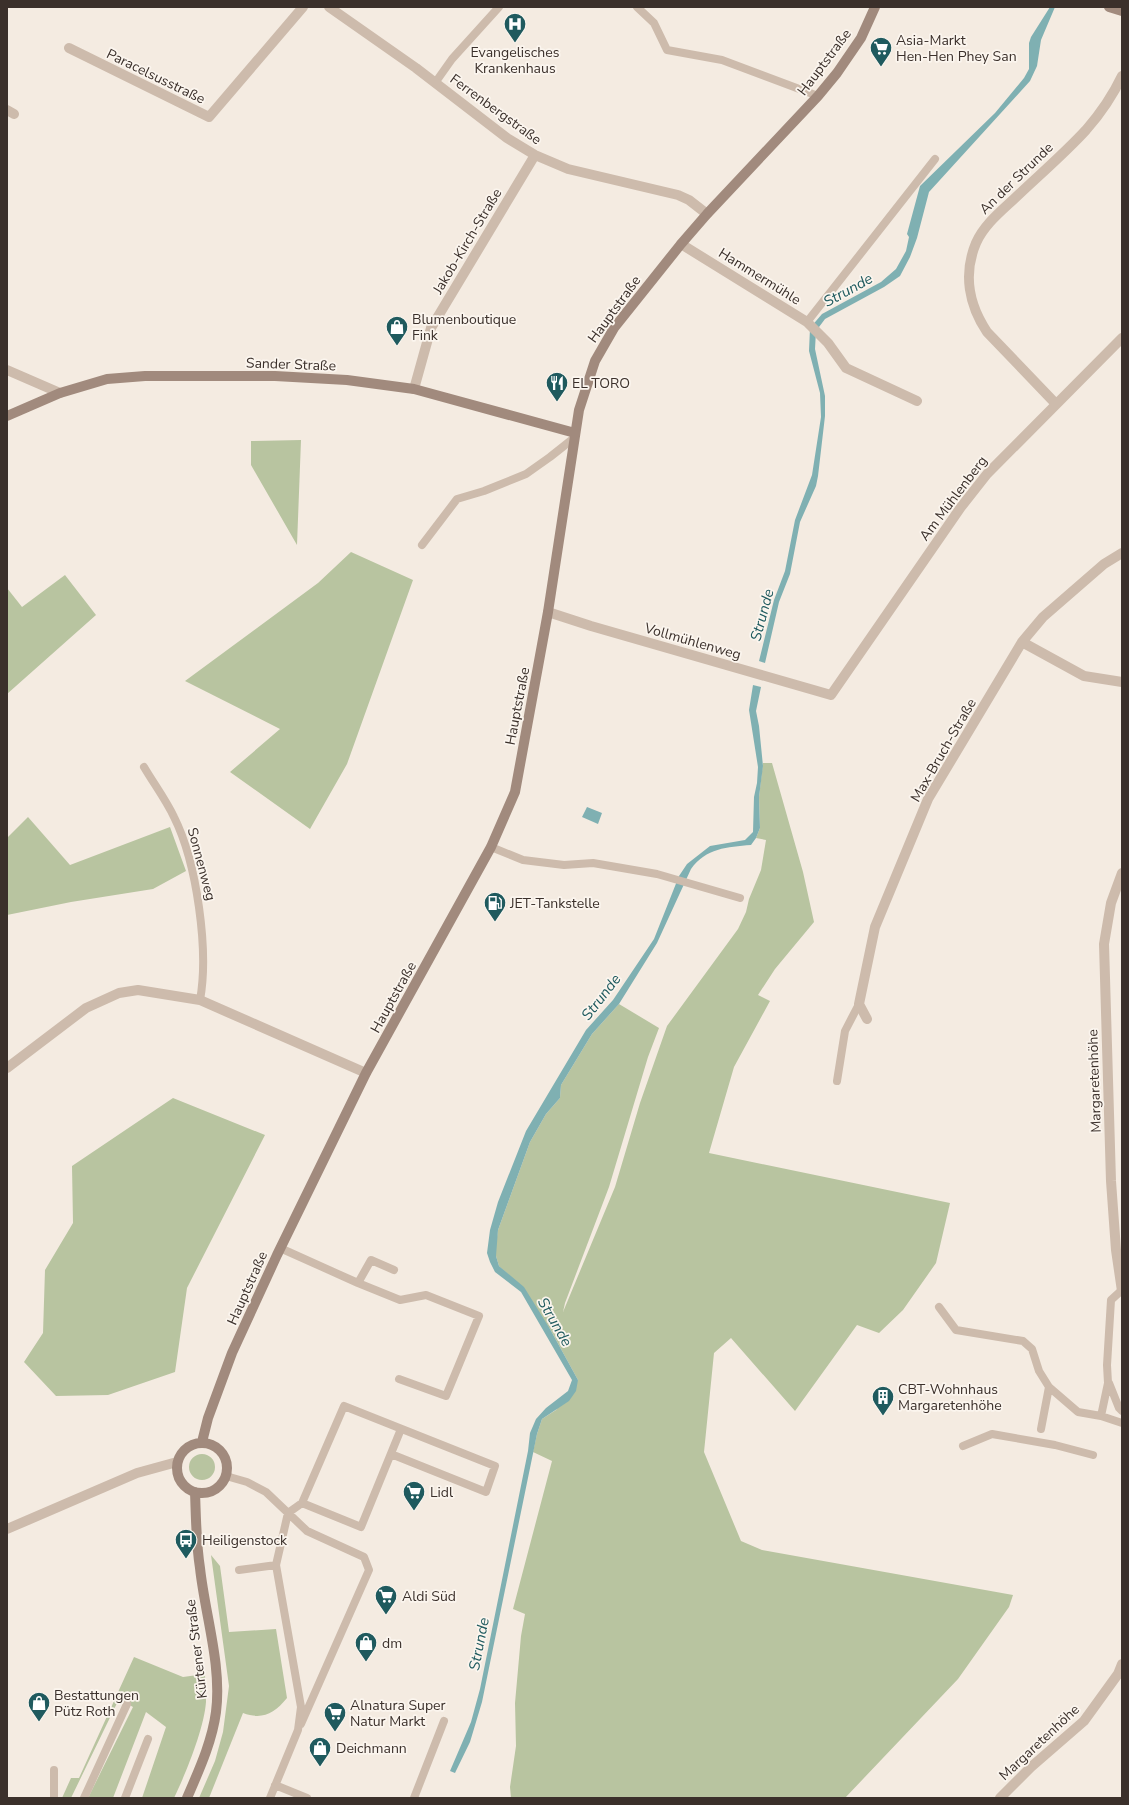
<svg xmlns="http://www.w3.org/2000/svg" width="1129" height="1805" viewBox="0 0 1129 1805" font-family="'Nunito Sans',sans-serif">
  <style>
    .green { fill: #b8c4a0 }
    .water { fill: #7fb0b2 }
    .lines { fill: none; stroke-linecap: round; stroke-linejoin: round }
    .service { stroke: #cdbbac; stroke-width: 8 }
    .minor { stroke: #cdbbac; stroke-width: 10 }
    .secondary { stroke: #a18a7d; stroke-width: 10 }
    .labels { text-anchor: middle; stroke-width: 3.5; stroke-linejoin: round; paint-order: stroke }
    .poi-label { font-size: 14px; fill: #3b302b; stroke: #fbf5ee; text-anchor: start }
    .street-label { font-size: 14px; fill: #3b302b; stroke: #fbf5ee }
    .water-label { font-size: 15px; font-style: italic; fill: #1f5a5e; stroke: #fbf5ee }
  </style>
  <rect width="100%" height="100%" fill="#f4ebe1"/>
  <!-- green -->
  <path class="green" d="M301,440L297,545L251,465V441Z
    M351,552L413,580L347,764L310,829L230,772L280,729L185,681L318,583Z
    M65,575L96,615L7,694V588L22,607Z
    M763,763H772L803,872L814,922L775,969L758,995L770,1001L734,1067L709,1153L950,1203L936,1263L903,1310L879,1333L857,1325L795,1411L731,1338L714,1353L704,1452L741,1541L762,1550L1013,1595L1009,1607L958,1679L845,1798H511L510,1787L516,1746L515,1703L521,1636L525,1614L513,1609L552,1461L533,1452L537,1434L542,1419L556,1410L578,1380L550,1329L510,1276L499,1266L496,1256V1244L498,1230L530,1142L546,1114L560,1098L561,1085L592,1034L619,1004L659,1028L648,1057L609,1187L565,1303L563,1312L615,1187L640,1103L667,1026L738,929L746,912L749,899L761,870L766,840L756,838L760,828L759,797Z
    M28,817L70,865L170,827L186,871L153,889L71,902L7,915V838Z
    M173,1098L265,1135L187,1288L175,1372L108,1395L56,1396L24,1362L43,1333L45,1270L73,1223L72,1166Z
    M189 1467a13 13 0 1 1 26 0a13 13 0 1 1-26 0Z
    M211,1555L220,1566L229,1632L276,1629L287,1698C274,1714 262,1720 243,1713L209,1798H199L215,1761L223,1732L229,1686Z
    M134,1657L183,1677L205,1674C205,1683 206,1693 206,1702C204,1729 186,1773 174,1798H142L166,1727L146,1712L113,1798H88L133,1707L119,1699L71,1798H62L71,1778H79Z"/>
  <!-- water -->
  <path class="water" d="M1050,7H1055L1041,40L1037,66L1030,81L929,192L917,238L910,257L900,276L884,287L825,319L816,331L815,349L825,396V416L818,476L816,486L800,522L790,574L779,602L765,663L759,661L774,600L785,571L795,520L812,475L821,417L820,393L809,351L810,328L822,314L881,282L896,269L906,251L909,237L907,234L920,186L995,113L1024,78L1029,69V43L1031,37Z
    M753,685L761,687L756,711L759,726L763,766L759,797L760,828L756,838L751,845C727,847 706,848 691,869L657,943L619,1004L592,1034L561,1085L560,1098L546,1114L530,1142L498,1230L496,1256L499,1266L524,1287L550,1329L578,1380L576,1391L569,1401L542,1419L537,1434L482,1702L470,1742L455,1773L450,1771L471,1722L480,1689L528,1451L530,1433L536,1419L546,1408L568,1391L572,1380L521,1292L495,1272L490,1262L487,1253L490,1230L498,1202L526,1131L586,1030L613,1000L654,939L679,876L687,864L710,846L745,840L753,832L754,797L757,783L758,767L749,710Z
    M587,807L602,813L598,824L582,817Z"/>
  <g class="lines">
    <!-- service -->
    <path class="service" d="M637,7L654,23L667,50L722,60L818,96
      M435,83L452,59L499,7
      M807,322L935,159
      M422,545L457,499L484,491L526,474L550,457L574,438
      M144,767C154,784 166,800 174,817C197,863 209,951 200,1000
      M491,847L523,860L564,865L593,863L657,874L740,898
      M837,1081L845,1031L859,1004
      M280,1248L358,1283L400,1300L426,1295L479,1316L446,1396L399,1379
      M358,1283L371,1260L394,1270
      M1122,1290L1111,1300L1107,1365L1108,1383L1101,1416L1122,1423
      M939,1307L956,1330L1023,1341L1032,1349L1039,1371L1049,1387L1041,1429
      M1109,1383L1119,1408L1122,1411
      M1049,1387L1078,1412L1101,1416
      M963,1446L992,1434L1055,1445L1093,1455
      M226,1476L247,1482L266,1492L307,1531L364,1557L369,1570L301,1724
      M302,1503L361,1527L401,1429
      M239,1570L276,1565
      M275,1785L307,1798
      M54,1798V1770
      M84,1798L127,1704
      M125,1798L148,1739
      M270,1798L298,1730L301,1707L276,1565L288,1513L302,1503L344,1406L495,1466L486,1492L391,1454
      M414,1798L444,1721"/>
    <!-- minor -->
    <path class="minor" d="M329,7L416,68L507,138L535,155L568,169L678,195L689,200L707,214
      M69,48L209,117L303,7
      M7,110L14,114
      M681,244L807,322L828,343L846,368L917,401
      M7,370L60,393
      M414,389L431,328L535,155
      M1056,404L987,332C969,305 963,274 976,243C984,225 1000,212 1014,199C1038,176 1064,154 1086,130C1100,114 1113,95 1122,76
      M548,612L591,626L831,695L961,507L987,474L1122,338
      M1022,642L1084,676L1122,682
      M1122,873L1111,903L1104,944L1111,1181L1116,1250L1122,1291
      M867,1019L859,1004L875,927L928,799L1022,642L1043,617L1104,564L1122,553
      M7,1068L86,1008L119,993L138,990L200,1000L366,1073
      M7,1529L137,1473L177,1462
      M1000,1798L1031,1767L1084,1721L1118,1674L1122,1664"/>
    <!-- secondary -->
    <path class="secondary" d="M1109,7L1122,11
      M7,416L60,393L107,379L145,376H275L347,380L414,389L575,433
      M202,1442L208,1418L232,1353L277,1255L366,1073L491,847L515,792L548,612L579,410L595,361L614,328L681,244L707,214L818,96L837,73L861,38L875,7
      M177 1468a25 25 0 1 1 50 0a25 25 0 1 1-50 0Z
      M187,1798C199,1770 212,1742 216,1712C222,1665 205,1615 200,1568C196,1543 196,1517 195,1492"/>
  </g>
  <!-- icons -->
  <defs>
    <g id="hospital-pin" transform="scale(1.15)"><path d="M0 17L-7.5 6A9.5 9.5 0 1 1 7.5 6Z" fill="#1f5a5e" stroke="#fbf5ee"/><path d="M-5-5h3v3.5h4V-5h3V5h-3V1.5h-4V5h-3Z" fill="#fff"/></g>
    <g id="supermarket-pin" transform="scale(1.15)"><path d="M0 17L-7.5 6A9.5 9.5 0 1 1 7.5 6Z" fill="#1f5a5e" stroke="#fbf5ee"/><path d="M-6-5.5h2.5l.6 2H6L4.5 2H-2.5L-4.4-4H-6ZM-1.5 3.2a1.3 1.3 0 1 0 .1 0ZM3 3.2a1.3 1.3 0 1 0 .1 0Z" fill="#fff"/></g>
    <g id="shop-pin" transform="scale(1.15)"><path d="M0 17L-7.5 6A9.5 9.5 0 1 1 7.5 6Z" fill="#1f5a5e" stroke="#fbf5ee"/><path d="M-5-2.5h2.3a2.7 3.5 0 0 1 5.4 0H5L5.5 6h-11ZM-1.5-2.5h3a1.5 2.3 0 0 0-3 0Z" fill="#fff"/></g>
    <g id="restaurant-pin" transform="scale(1.15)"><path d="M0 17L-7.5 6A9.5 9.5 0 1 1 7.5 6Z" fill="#1f5a5e" stroke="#fbf5ee"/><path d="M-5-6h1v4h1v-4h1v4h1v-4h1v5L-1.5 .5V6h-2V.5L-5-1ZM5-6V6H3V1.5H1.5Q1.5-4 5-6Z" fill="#fff"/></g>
    <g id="fuel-pin" transform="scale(1.15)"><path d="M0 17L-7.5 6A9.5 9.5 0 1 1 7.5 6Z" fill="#1f5a5e" stroke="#fbf5ee"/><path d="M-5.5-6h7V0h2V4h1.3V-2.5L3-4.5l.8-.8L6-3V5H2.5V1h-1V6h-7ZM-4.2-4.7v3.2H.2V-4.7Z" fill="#fff"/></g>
    <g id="building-pin" transform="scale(1.15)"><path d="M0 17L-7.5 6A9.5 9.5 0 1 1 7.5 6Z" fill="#1f5a5e" stroke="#fbf5ee"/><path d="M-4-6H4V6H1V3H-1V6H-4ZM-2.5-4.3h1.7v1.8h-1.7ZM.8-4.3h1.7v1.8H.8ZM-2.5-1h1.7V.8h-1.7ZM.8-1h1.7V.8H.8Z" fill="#fff"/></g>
    <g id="bus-pin" transform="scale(1.15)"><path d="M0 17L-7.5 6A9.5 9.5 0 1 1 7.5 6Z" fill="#1f5a5e" stroke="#fbf5ee"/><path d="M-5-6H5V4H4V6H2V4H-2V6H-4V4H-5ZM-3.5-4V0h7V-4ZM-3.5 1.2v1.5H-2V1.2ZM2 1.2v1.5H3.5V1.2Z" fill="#fff"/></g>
  </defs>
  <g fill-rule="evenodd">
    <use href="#hospital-pin" x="515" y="24"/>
    <use href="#supermarket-pin" x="881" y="48"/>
    <use href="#shop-pin" x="397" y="327"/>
    <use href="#restaurant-pin" x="557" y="383"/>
    <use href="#fuel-pin" x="495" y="903"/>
    <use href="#building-pin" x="883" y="1397"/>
    <use href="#supermarket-pin" x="414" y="1492"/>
    <use href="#bus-pin" x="186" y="1540"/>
    <use href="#supermarket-pin" x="386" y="1596"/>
    <use href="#shop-pin" x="366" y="1643"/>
    <use href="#shop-pin" x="39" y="1703"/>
    <use href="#supermarket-pin" x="335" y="1713"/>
    <use href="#shop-pin" x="320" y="1748"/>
  </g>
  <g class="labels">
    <!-- poi labels -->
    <g class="poi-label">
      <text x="896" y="45">Asia-Markt<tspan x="896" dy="16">Hen-Hen Phey San</tspan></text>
      <text x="515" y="57" text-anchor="middle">Evangelisches<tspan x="515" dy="16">Krankenhaus</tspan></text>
      <text x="412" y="324">Blumenboutique<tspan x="412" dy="16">Fink</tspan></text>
      <text x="572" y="388">EL TORO</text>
      <text x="510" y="908">JET-Tankstelle</text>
      <text x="898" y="1394">CBT-Wohnhaus<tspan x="898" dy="16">Margaretenhöhe</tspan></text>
      <text x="430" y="1497">Lidl</text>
      <text x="202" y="1545">Heiligenstock</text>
      <text x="402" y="1601">Aldi Süd</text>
      <text x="382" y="1648">dm</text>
      <text x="54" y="1700">Bestattungen<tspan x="54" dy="16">Pütz Roth</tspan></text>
      <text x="350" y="1710">Alnatura Super<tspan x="350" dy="16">Natur Markt</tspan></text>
      <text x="336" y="1753">Deichmann</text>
    </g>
    <!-- street labels -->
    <g class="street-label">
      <text transform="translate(824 62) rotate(-53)" y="5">Hauptstraße</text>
      <text transform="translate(156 76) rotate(26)" y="5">Paracelsusstraße</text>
      <text transform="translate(496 109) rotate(36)" y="5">Ferrenbergstraße</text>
      <text transform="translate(1016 178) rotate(-44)" y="5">An der Strunde</text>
      <text transform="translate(467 241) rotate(-59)" y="5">Jakob-Kirch-Straße</text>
      <text transform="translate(760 276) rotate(32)" y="5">Hammermühle</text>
      <text transform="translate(614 309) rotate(-54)" y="5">Hauptstraße</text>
      <text transform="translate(291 364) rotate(2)" y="5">Sander Straße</text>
      <text transform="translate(953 498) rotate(-53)" y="5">Am Mühlenberg</text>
      <text transform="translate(693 641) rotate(16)" y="5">Vollmühlenweg</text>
      <text transform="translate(517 706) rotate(-79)" y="5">Hauptstraße</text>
      <text transform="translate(943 750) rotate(-60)" y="5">Max-Bruch-Straße</text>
      <text transform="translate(202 864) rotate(75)" y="5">Sonnenweg</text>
      <text transform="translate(393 997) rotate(-61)" y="5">Hauptstraße</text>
      <text transform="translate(1094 1081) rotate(-92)" y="5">Margaretenhöhe</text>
      <text transform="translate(247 1288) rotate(-66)" y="5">Hauptstraße</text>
      <text transform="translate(196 1649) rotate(-97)" y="5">Kürtener Straße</text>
      <text transform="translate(1039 1742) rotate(-43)" y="5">Margaretenhöhe</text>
    </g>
    <!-- water labels -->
    <g class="water-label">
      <text transform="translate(848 290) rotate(-29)" y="5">Strunde</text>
      <text transform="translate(762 615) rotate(-75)" y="5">Strunde</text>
      <text transform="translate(601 997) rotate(-52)" y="5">Strunde</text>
      <text transform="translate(555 1322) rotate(60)" y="5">Strunde</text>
      <text transform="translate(479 1644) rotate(-79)" y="5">Strunde</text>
    </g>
  </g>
  <!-- border -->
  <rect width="1129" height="1805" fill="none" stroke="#3b302b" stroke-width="16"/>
</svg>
